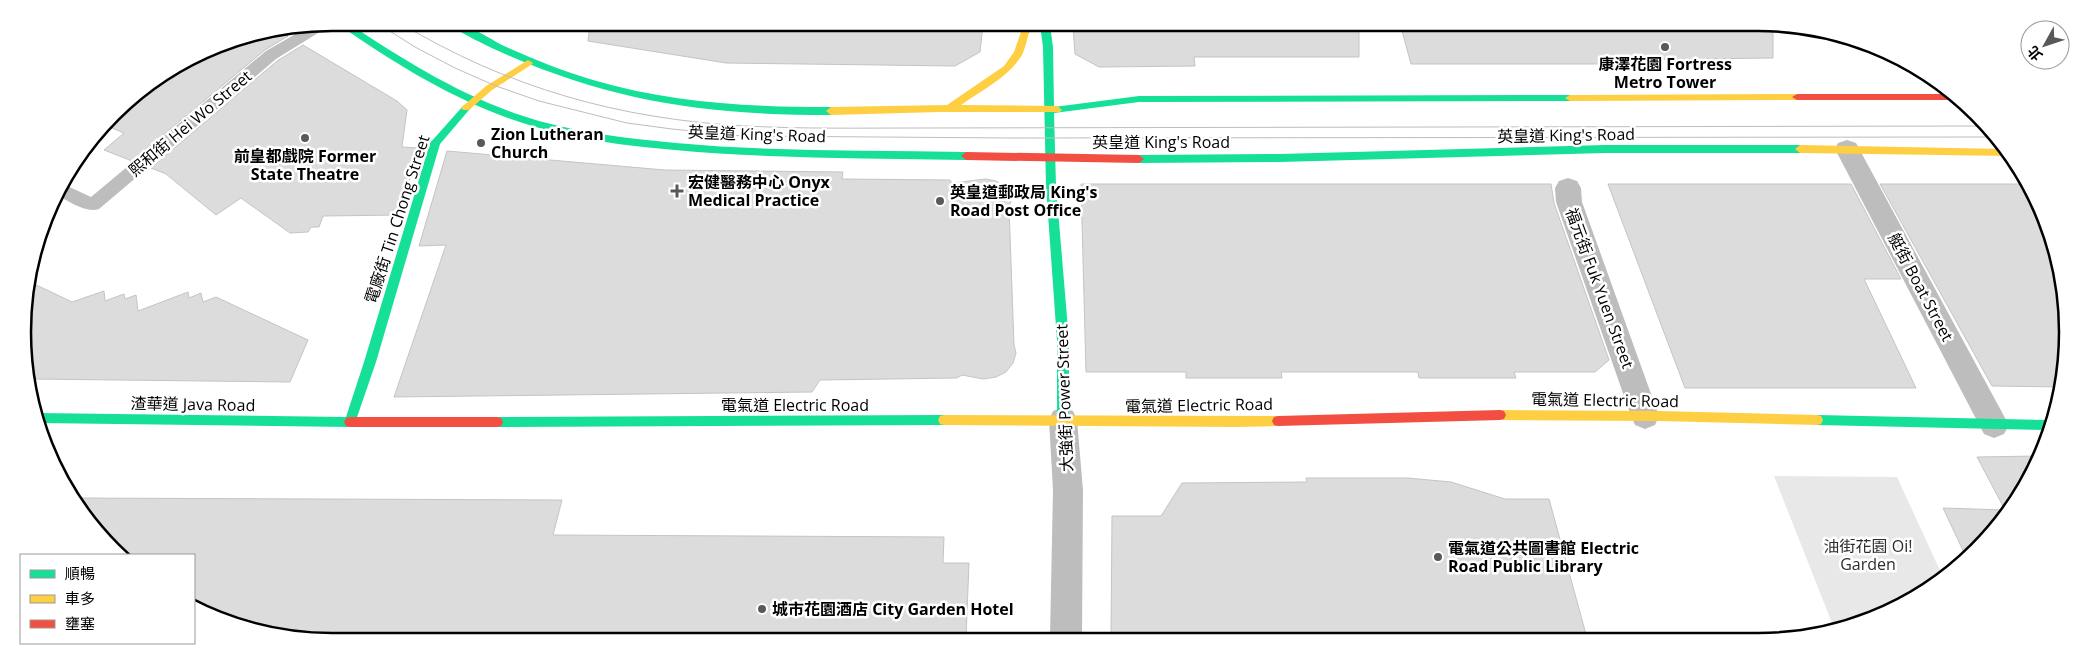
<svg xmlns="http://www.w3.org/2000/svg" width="2090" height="664" viewBox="0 0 2090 664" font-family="'Open Sans','Noto Sans TC',sans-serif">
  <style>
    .green { fill: #e8e8e8 }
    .building { fill: #dcdcdc; stroke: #c4c4c4 }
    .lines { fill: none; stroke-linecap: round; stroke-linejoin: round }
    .lane { fill: #bdbdbd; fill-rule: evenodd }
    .street { fill: #bdbdbd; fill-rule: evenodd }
    .fast { fill: #16e098; fill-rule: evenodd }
    .slow { fill: #ffcf43; fill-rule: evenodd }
    .jam { fill: #f24e42; fill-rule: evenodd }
    .tram { stroke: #bdbdbd; stroke-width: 1 }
    .poi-dot { fill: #595959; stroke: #fff; stroke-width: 2 }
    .labels { text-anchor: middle; stroke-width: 5; stroke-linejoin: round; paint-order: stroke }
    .poi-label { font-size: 16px; font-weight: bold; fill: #000; stroke: #fff; text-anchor: start }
    .street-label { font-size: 16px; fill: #000; stroke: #fff }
    .park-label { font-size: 16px; fill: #2d2d2d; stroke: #fff }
    .rim { fill: none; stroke: #000; stroke-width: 2.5 }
  </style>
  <rect width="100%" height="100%" fill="#fff"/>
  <!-- green -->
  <path class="green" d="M1774,476L1897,477L1943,577L1895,610L1834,628Z"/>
  <!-- building -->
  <path class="building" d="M590,24L959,25H983L980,52L955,66L726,63L588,41Z
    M1073,26L1359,27V57H1194L1195,66L1099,67L1075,54Z
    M1401,27L1773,28V58L1599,60L1601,64H1411Z
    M282,32L288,36L265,50L132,161L104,150L124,133L107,126L128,100L214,46Z
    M303,45L397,101L407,110L402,147L419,148L399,215L323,216L319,227H311L308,232L290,233L241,198L216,215L166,174L151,168L277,61Z
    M447,151L665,170L843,172L842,179L950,180L952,183L986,179L996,181L1005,186L1010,194L1011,202L1009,206L1014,345L1016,353L1013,363L1006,372L996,377L983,379L962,375L957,378L820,380L812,392L394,397L446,245L419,246Z
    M1081,184H1551L1554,203L1609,360L1595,372H1514L1516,378H1419L1418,372H1281L1282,378H1186V372H1086Z
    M1608,184H1851L1901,279H1864L1916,388H1685Z
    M1880,184H2025L2062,272V387L1992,386Z
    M28,281L72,302L104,291L105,301L124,294L125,299L136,295L138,311L188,292L189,298L201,293L203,302L216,297L308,340L290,382L31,379L25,292Z
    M2037,456L2026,486L1967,559L1943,508L2005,510L1977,457Z
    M1306,478H1408L1451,482L1505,499H1549L1587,638L1111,637L1112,516H1161L1182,483L1307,482Z
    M72,498L562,500L553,535L944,537L943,563H969L966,637L271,635L194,603V555H126L75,504Z"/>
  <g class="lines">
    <!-- lane -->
    <path class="lane" d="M327,23L326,28L276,59L99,209C86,214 67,200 55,194L63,184L91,197L266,51L306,28Z"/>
    <!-- street -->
    <path class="street" d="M1847,140L1856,143L2004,416L2009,425L2004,434L1994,438L1984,434L1835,149L1838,143Z
      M1568,178L1577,181L1581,188L1582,202L1659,416L1655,425L1645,429L1635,425L1631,416L1556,202L1555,188L1559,181Z
      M1063,407L1073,411L1077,420L1083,490L1082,637H1050L1053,490L1049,420L1053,411Z"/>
    <!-- fast -->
    <path class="fast" d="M338,23H348C402,59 458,94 520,115C570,132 624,138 676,143C772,152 869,150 966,152L971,156L966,160C869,158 771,159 675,150C616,145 556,137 500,115C442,93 390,60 339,25Z
      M448,23C469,23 486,37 504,46C533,59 562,71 593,80C671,103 750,107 831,107L836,111L831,115C710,115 617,103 505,54C492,48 457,32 448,23Z
      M1040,25H1050L1053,47L1054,107L1139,96L1570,95L1575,98L1570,101L1139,102L1054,113L1056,186L1069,341V420L1067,424L1063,425L1059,424L1057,420V341L1046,186L1043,47Z
      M466,104L469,106L471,108L469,110L440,144L376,362L354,426L350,427L38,423L34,414L36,413L346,417L364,362L430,143L463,106Z
      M1605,145H1800L1805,149L1800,153H1605L1280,162L1139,163L1134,159L1139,155L1280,154Z
      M944,415L948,416L950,420L948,424L944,425L497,427L493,426L491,422L493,418L497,417Z
      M1817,415L2049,420L2051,421L2047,430L1817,425L1813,424L1811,420L1813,416Z"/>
    <!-- slow -->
    <path class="slow" d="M1033,25C1027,34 1027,45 1022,55C1009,77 982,90 961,105L1057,106L1062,110L1060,112H940L831,115L826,111L831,107L947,105L1004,66L1014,52L1023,26Z
      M528,60L533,63L531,65L492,90L469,110H463L461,108L463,106L486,86Z
      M1797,94L1802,97L1797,100L1570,101L1565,98L1570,95Z
      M1800,145L2004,149L2011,156L1800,153L1795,149Z
      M1500,410L1659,411L1817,415L1821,416L1823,420L1821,424L1817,425L1659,421L1500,420L1496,419L1494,415L1496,411Z
      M944,415L1278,416L1282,417L1284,421L1282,425L1278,426L1236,427L944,425L940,424L938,420L940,416Z"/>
    <!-- jam -->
    <path class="jam" d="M1797,94H1949L1955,100H1797L1792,97Z
      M966,152L1139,155L1144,159L1139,163L966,160L961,156Z
      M1500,410L1504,411L1506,415L1504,419L1500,420L1278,426L1274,425L1272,421L1274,417L1278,416Z
      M350,417H497L501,418L503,422L501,426L497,427H350L346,426L344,422L346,418Z"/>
    <!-- tram -->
    <path class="tram" d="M377,23L415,47L455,68L496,86L539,101L627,123L672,129L743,136L1013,138L1992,137
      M400,23C508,88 619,119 745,126C803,129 861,128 919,128L1981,126"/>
  </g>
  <!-- markers -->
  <g class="poi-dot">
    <circle cx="1665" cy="47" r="5"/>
    <circle cx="305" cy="138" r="5"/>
    <circle cx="481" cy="143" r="5"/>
    <path d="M674.5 183.5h5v5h5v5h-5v5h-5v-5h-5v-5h5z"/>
    <circle cx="940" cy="201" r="5"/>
    <circle cx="1438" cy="557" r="5"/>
    <circle cx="762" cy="609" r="5"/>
  </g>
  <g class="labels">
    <!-- poi labels -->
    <g class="poi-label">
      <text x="1665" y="70" text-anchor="middle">康澤花園 Fortress<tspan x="1665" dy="18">Metro Tower</tspan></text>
      <text x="491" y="140">Zion Lutheran<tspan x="491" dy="18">Church</tspan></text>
      <text x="305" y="162" text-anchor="middle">前皇都戲院 Former<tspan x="305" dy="18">State Theatre</tspan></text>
      <text x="688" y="188">宏健醫務中心 Onyx<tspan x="688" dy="18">Medical Practice</tspan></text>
      <text x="950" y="198">英皇道郵政局 King's<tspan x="950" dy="18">Road Post Office</tspan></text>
      <text x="1448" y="554">電氣道公共圖書館 Electric<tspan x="1448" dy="18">Road Public Library</tspan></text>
      <text x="772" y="615">城市花園酒店 City Garden Hotel</text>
    </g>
    <!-- street labels -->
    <g class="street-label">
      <text transform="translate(190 123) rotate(-40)" y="6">熙和街 Hei Wo Street</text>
      <text transform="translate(757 134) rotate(2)" y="6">英皇道 King's Road</text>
      <text transform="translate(1566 135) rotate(-1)" y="6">英皇道 King's Road</text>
      <text x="1161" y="148">英皇道 King's Road</text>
      <text transform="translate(397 219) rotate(-72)" y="6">電廠街 Tin Chong Street</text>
      <text transform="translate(1921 287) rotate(62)" y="6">艇街 Boat Street</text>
      <text transform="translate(1600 288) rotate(70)" y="6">福元街 Fuk Yuen Street</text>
      <text transform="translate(1064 398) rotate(-92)" y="6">大強街 Power Street</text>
      <text transform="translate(1605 400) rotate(1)" y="6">電氣道 Electric Road</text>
      <text transform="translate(193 404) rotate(1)" y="6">渣華道 Java Road</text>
      <text x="795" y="411">電氣道 Electric Road</text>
      <text transform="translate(1199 405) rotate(-1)" y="6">電氣道 Electric Road</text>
    </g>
    <!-- park labels -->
    <g class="park-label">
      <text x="1868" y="552">油街花園 Oi!<tspan x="1868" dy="18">Garden</tspan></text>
    </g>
  </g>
  <!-- crop -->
  <path d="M0 0H2090V664H0ZM332 31H1758A301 301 0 0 1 2059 332V332A301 301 0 0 1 1758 633H332A301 301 0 0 1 31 332V332A301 301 0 0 1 332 31Z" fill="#fff" fill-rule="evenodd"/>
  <path class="rim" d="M332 31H1758A301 301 0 0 1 2059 332V332A301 301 0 0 1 1758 633H332A301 301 0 0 1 31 332V332A301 301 0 0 1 332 31Z"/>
  <!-- legend -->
  <rect x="20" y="554" width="175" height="90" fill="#ffffff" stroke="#999999"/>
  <rect x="30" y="570" width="25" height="8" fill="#16e098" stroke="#999999"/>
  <text x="65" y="579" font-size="15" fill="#000000">順暢</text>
  <rect x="30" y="595" width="25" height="8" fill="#ffcf43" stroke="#999999"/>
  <text x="65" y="604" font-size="15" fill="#000000">車多</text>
  <rect x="30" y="620" width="25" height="8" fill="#f24e42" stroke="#999999"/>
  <text x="65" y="629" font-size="15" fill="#000000">壅塞</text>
  <!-- north arrow -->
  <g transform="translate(2045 45) rotate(230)"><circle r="24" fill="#ffffff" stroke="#999999"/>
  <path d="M0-4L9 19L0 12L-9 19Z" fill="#595959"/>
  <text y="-8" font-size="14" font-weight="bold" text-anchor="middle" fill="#000000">北</text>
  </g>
</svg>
